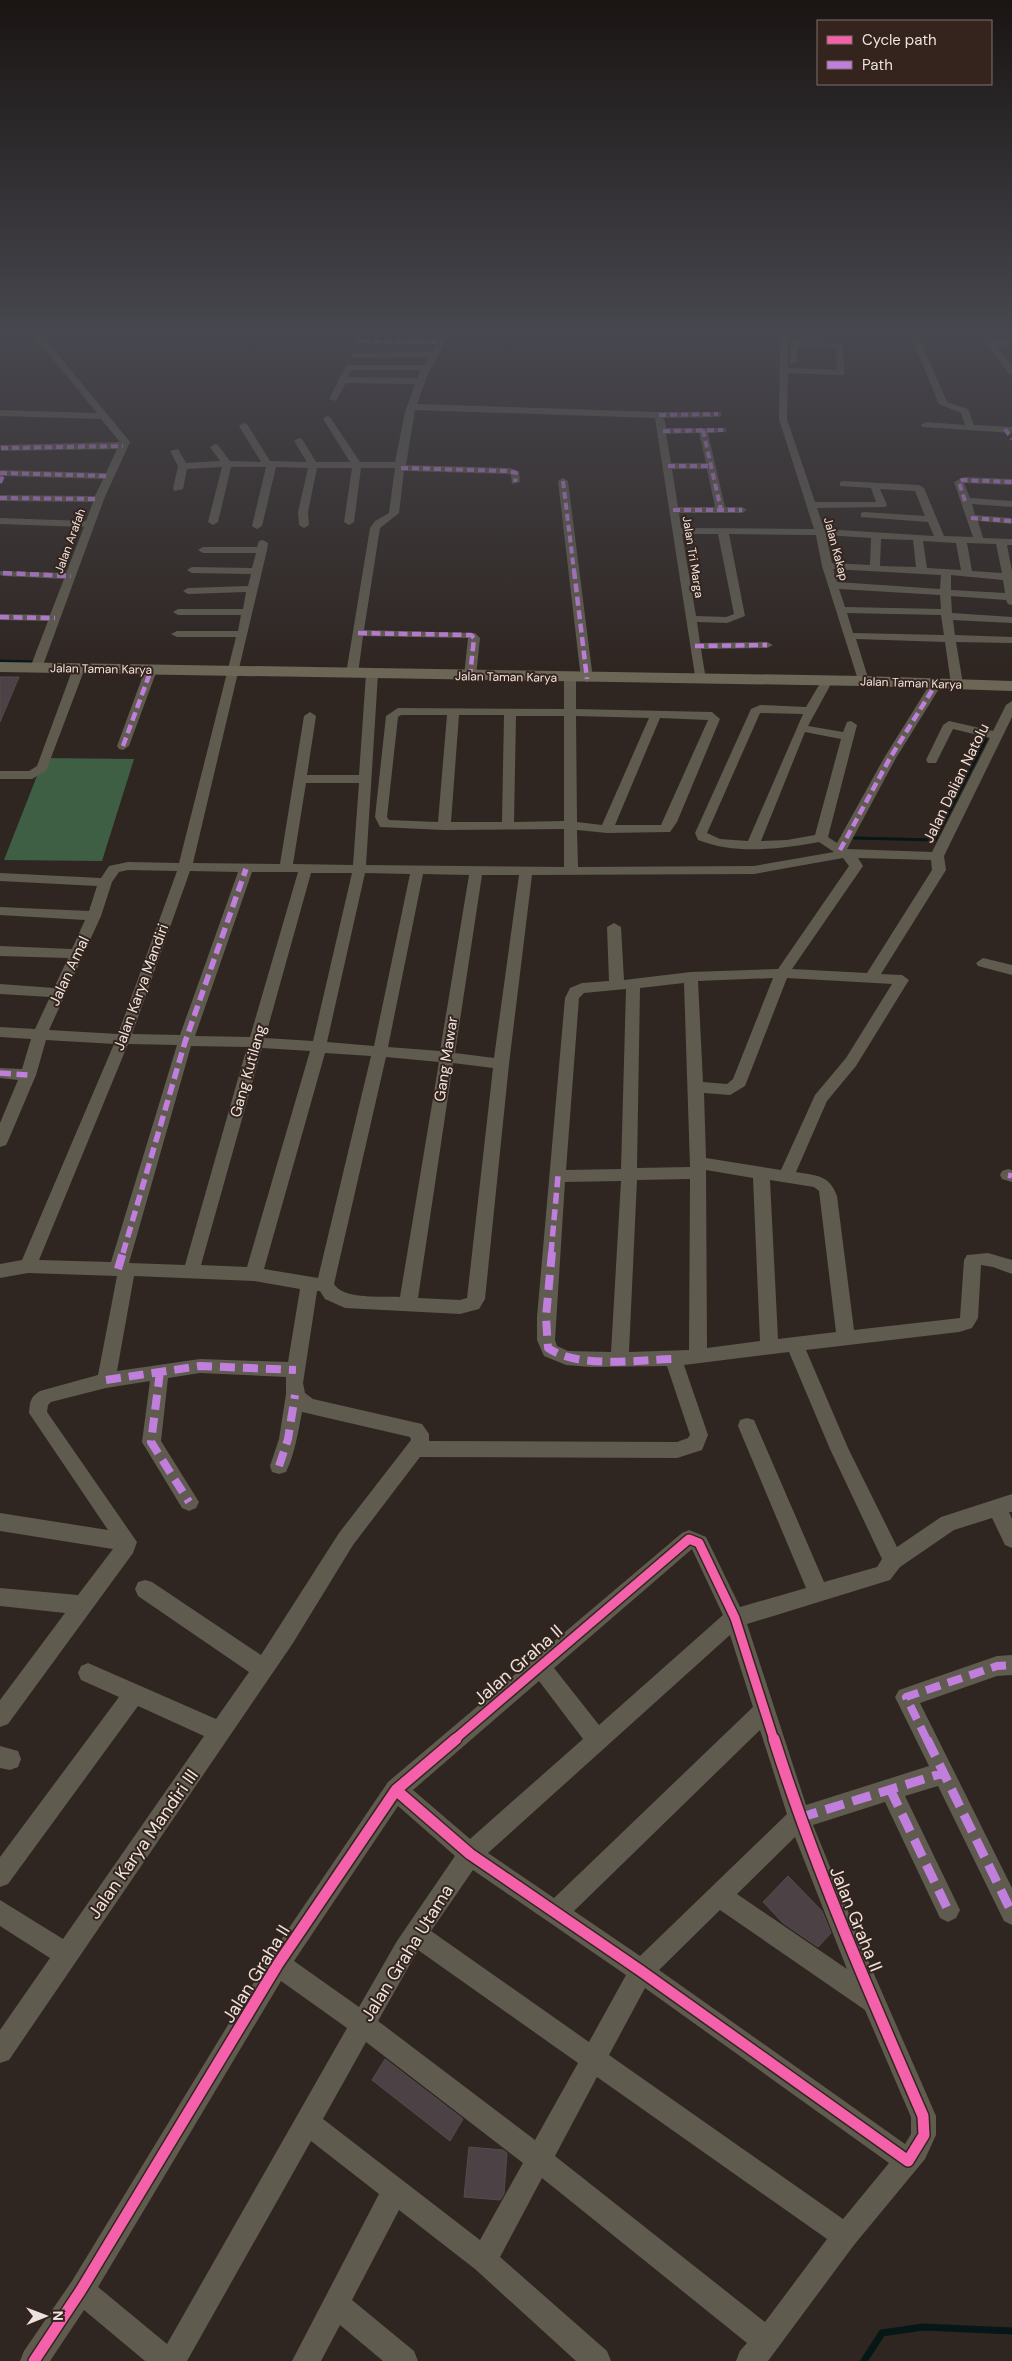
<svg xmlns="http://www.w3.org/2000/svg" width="1012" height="2361" viewBox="0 0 1012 2361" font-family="'DM Sans',sans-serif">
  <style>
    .forest { fill: #3f5f44 }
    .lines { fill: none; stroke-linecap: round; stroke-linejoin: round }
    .stream-far1 { stroke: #071717; stroke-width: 3 }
    .stream { stroke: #071717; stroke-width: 7 }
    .building { fill: #4c4144; stroke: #534c4c }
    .street { fill: #5f5b4f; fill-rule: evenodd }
    .secondary { fill: #6c6657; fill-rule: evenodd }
    .quiet-far4 { stroke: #c07fdc; stroke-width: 4; stroke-dasharray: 7 4; stroke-linecap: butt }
    .quiet-far3 { stroke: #c07fdc; stroke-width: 4.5; stroke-dasharray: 9 4.5; stroke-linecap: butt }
    .quiet-far2 { stroke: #c07fdc; stroke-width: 5.5; stroke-dasharray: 11 5.5; stroke-linecap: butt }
    .quiet-far1 { stroke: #c07fdc; stroke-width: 8; stroke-dasharray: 15 8; stroke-linecap: butt }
    .quiet { stroke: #c07fdc; stroke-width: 9; stroke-dasharray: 19 9; stroke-linecap: butt }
    .cycleway-far1-casing { stroke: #34241d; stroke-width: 12 }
    .cycleway-casing { stroke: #34241d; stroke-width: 14 }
    .cycleway-far1 { stroke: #f560ab; stroke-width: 9 }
    .cycleway { stroke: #f560ab; stroke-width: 11 }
    .labels { text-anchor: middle; stroke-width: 4; stroke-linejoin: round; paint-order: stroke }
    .far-street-label { font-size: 12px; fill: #ede3de; stroke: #34241d }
    .street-label { font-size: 15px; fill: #ede3de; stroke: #34241d }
    .near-street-label { font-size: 18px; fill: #ede3de; stroke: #34241d }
  </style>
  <rect width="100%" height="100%" fill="#2f2622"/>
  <!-- forest -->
  <path class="forest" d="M44,758L134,759L102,861L4,860Z"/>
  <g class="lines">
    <!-- stream-far1 -->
    <path class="stream-far1" d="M0,661L34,662
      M854,838L935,840L986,739"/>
    <!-- stream -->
    <path class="stream" d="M864,2361L882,2333L923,2327L1012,2331"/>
  </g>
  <!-- building -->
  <path class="building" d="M0,677H19L0,722Z
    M788,1876L822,1911L831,1933L818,1947L783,1923L763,1902Z
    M385,2059L463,2119L450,2141L372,2080Z
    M469,2147L503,2150L507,2153L504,2194L500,2200L464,2197Z"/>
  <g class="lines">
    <!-- street -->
    <path class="street" d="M33,335H42L130,442L104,499L42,668L36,671L30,668L48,621L0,620V614L50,615L64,579L3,576L0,575V571L66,573L84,527L0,524V518L86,521L93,502L0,501V495L95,496L103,479L0,476V470L106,473L117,449L1,451L0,445L120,442L101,419L0,416V410L97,413Z
      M441,335H449L428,374L417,404L659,412H721V416L718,417L664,418L666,428H726V432L708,433L725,507H742L747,510L742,513H679L681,528L814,529L779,419L780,335H788V368L837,370L836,348L797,346V362L790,364V341L843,344L844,375L788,373L787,419L815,502H876L871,488L840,486V482L843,481L919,485L924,488L944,536L973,537L954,482L964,477L1012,479V485L964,483L970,498L1012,501V507L972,504L975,515L1012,518V524L978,521L983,538L1012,539V545H1007L1012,571V605L1008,604L1006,600L951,596L952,613L1012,617V623L953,620L955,635L1012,637V643L956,642L963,684L957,687L951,684L945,642L856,639L869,681L863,684L859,683L822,566L816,535L729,534L745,616L727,623L697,622L700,643L767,642L773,645L767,648L701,649L706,680L704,682H696L655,418L415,410L406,465L509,468L519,471L520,482L512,484L511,475L509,474L404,471L399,513L380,528L364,630L475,633L480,638L476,676L470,679L464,676L468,638L363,636L358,674L356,676H348L346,674L370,528L375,521L389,513L395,468H361L354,522L349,525L344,522L352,468H317L308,512L309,525L304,528L299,525L298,512L308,468L276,467L262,526L257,529L252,526L266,467H231L218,522L213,525L208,522L222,467L187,469L183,489L175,491L173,489L178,466L170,451L178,449L186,463L220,461L210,447L215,444L218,445L230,461L261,462L239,426L244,423L247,424L270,461L307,462L294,441L299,438L302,439L316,462H350L323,419L327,416L330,417L360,462H395L405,412L415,384L346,383L336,401L329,399L346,365H424L429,357L355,358L352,357V353L432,352L436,344L358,343L354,341L355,339H439ZM352,370H421L417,378L348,377ZM699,433L706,463H671L666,434ZM672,469H707L715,507H678ZM880,489L915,491L925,516L864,512L861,513V517L928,522L934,536L824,529L817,508L885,507L887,505ZM682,534H718L734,614L726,617L696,616ZM826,535L871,538L870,565L832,563ZM881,539L913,540L916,567L880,566ZM923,541L956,543L961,570L927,568ZM967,543L996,544L1002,573L972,571ZM833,569L941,575L940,589L837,582ZM951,575L1003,580L1005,593L951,590ZM839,589L940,595L941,609L845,607ZM847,613L941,615L944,635L853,633Z
      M914,340L921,342L947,402L968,409L974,425L1012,427V433L923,427L921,425L926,422L965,425L961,413L939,404L913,342Z
      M987,340L1012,341V345H996L1012,366V375L1009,374L987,344Z
      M563,478L568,481L593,679L587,682L581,679L558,481Z
      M263,540L268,543L267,550L193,863L280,864L304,716L310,712L316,716L307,775H359L366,674L372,671L378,674L366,865L564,867V829L444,830L380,827L375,817L386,716L398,708L564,709V679L570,676L576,679V709L712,712L720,719L677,822L670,832L607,833L577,830L578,867L754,866L834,852L819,842C780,849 736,855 698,840L695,833L751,709L760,705L806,707L822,680H830L832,682L808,726L843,732L847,722L851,721L857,725L828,837L837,843L884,758L930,684L936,681L940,682L942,684L896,758L847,849L932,852L990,738L953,729L936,763H928L926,760L943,725L949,721L993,731L1006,705L1012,701V717L944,856L946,870L881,974L902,975L909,980L856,1066L827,1101L796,1172C816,1176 829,1174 837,1196L854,1330L960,1318L964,1260L967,1255L988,1253L1012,1260V1274L993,1267L981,1265L978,1318L972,1328L959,1332L806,1350L848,1448L897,1547L941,1517L1012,1494V1512H1009L1012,1519V1548L1005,1545L992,1518L954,1530L900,1567L890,1580L747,1624L806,1805L929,1766L895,1697L899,1690L997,1656L1012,1655V1675L997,1676L920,1703L1012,1888V1925L1004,1921L938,1786L905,1796L960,1910L956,1918L948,1922L940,1918L885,1802L813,1825L867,1958L936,2116V2135L925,2159L854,2245L768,2361H736L740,2351L747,2343L542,2178L500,2257L607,2351L611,2361H576L475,2269L399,2210L352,2300L414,2351L418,2361H383L340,2325L321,2361H292L379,2194L311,2141L187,2361H145L84,2310L50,2361H20L24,2351L72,2281L270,1956L388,1782L682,1533L689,1530L706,1537L740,1607L806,1588L738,1426L740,1420L747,1418L754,1420L824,1582L877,1567L882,1559L830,1449L789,1352L684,1365L708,1435L702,1450L677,1458L420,1457L353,1545L293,1643L9,2060L0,2063V2030L50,1958L0,1926V1900L63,1939L204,1736L138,1706L8,1884L0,1887V1857L119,1697L81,1680L78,1673L81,1666L88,1663L216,1719L249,1672L138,1596L135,1589L138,1582L145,1580L152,1582L261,1655L339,1533L411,1440L410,1437L302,1412C298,1432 295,1453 286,1472L279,1474L272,1472L270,1466L279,1439L286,1394V1377L200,1373L168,1378L161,1441L199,1502L196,1508L189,1511L182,1508L142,1442L150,1381L106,1388L51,1402L48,1405L47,1412L137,1542L133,1553L8,1724L0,1727V1700L65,1613L0,1606V1588L78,1595L113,1549L0,1531V1513L108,1530L29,1413C30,1402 30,1397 40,1391L98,1375L117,1276L28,1273L0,1278V1264L22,1260L114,1044L46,1040L36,1075L8,1141L6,1145L0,1147V1123L18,1080L0,1078V1068L22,1069L31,1039L0,1037V1027L35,1029L50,997L0,994V984L54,988L68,958L0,956V946L72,949L85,920L0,915V907L89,911L97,886L0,881V873L101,878L109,866L128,862L179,863L236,637H177L171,634L177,631H238L241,615H178L173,612L178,609H243L246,592L188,594L183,591L188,588L248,586L251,574L192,573L187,570L192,567L252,568L256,553H203L198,550L203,547H257L259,541ZM760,713L803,714L748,841L720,839L707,833ZM401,715H447L438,822L389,820L387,817L398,717ZM459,715H504L502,822H451ZM516,716H564V821L514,822ZM576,716L649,718L602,825L577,822ZM660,718L708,720L661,825H615ZM805,732L841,739L815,835L787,840L761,841ZM306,783H359L353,865L293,864ZM843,858L849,866L778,969L691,972L624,980L621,927L614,923L607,927L609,981L582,983L570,988L565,998L537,1317V1340L544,1356L566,1365L591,1367L667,1366L690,1435L688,1438L677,1442L429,1441V1434L422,1424L313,1399L305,1393L303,1383L317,1291H320L325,1299L345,1308L460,1314L479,1309L485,1299L509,1064L532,875L754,874ZM858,858L931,860L932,870L867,973L792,969L863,866ZM128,870L177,871L118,1034L49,1030L101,916L112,882L119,872ZM190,871L238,872L180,1035L132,1034ZM252,872H298L250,1037L195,1036ZM311,873H352L313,1041L265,1038ZM365,873L410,874L374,1046L327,1042ZM423,874L469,875L440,1051L388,1047ZM482,875H519L494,1058L455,1053ZM773,978L733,1079L727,1084L703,1082L698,981ZM787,978L892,984L846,1058L815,1095L781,1170L706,1158L704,1093L730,1095L745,1086ZM684,983L690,1167L637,1168L640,988ZM626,989L621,1169L566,1170L579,998L584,993ZM128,1044L177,1045L111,1262L39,1260ZM191,1046L247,1047L185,1265L129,1263ZM262,1048L310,1051L247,1267L201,1265ZM325,1053L371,1056L318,1278L264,1269ZM386,1057L439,1062L400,1297C383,1296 344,1300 334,1284ZM453,1063L493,1068L467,1298L460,1300L418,1298ZM706,1170L753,1178L760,1341L707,1348ZM690,1179L689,1350L629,1352L637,1180ZM770,1180L814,1187L819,1191L836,1332L778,1339ZM621,1181L611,1352L568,1351L557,1346L555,1340L565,1182ZM134,1276L254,1281L300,1289L288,1362L200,1359L117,1371ZM692,1549L723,1615L599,1725L554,1668ZM730,1635L753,1707L554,1898L488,1853ZM539,1681L583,1739L470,1839L413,1790ZM760,1730L787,1814L640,1956L574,1911ZM398,1806L455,1856L397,1941L359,2007L294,1961ZM795,1837L845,1964L847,1969L737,1894ZM473,1870L626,1975L589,2042L431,1931ZM720,1910L865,2010L911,2117V2134L905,2144L659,1970ZM418,1950L578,2063L535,2140L378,2021ZM281,1981L347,2028L167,2344L98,2287ZM645,1988L889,2163L843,2219L609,2055ZM366,2042L523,2163L480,2240L323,2119ZM597,2077L827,2239L765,2322L555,2156Z
      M79,665L85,668L46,771L32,779H0V771H29L37,766L73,668Z
      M151,667L157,670L129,746L123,750L119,749L117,746L145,670Z
      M983,958L1012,965V975L978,966L976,963Z
      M1008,1169L1012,1170V1182L1002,1179L1000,1175L1002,1171Z
      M0,1746L18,1751L21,1759L18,1767L10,1770L0,1768Z"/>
    <!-- secondary -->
    <path class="secondary" d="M0,662L863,676L1012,681V691L863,686L0,672Z"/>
    <!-- quiet-far4 -->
    <path class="quiet-far4" d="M359,335L358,341L442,342
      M659,415L718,414
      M1005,429L1012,439
      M703,430L721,510
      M663,431L723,430
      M1,448L123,446
      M668,466H711
      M401,468L509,471L516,473L515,482
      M0,473L109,476
      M563,481L574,571
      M0,483L4,473
      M0,498L99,499
      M965,501L959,482L962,480L1012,482
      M673,510H742
      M971,518L1012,521"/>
    <!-- quiet-far3 -->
    <path class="quiet-far3" d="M574,570L587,679
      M3,573L71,576
      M0,617L55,618
      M358,633L471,635L474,638L470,676
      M695,646L767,645
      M123,746L151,670
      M840,850L890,758L936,684"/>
    <!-- quiet-far2 -->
    <path class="quiet-far2" d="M0,1073L28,1075
      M1008,1175L1012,1176
      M123,1253L185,1042L246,869
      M551,1253L558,1176"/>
    <!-- quiet-far1 -->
    <path class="quiet-far1" d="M552,1252L546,1317L548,1348C578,1369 637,1360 673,1359
      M118,1269L123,1252
      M160,1372L151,1442L189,1502
      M106,1380L200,1366L296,1370
      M279,1466L288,1439L295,1395
      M927,1740L906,1697L997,1666L1012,1665"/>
    <!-- quiet -->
    <path class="quiet" d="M927,1739L1012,1913
      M890,1789L948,1910
      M799,1818L943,1773"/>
    <!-- cycleway-far1 casing -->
    <g class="cycleway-far1-casing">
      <path id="cycleway-far1" d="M454,1740L689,1539L699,1543L735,1618L774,1740"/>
    </g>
    <!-- cycleway casing -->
    <g class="cycleway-casing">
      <path id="cycleway" d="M396,1790L470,1854L641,1971L908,2161L924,2135L923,2116C869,1992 815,1868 774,1739
        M396,1790L456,1739
        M34,2361L81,2290L278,1964L396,1790"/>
    </g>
    <!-- cycleway-far1 -->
    <use href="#cycleway-far1" class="cycleway-far1"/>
    <!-- cycleway -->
    <use href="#cycleway" class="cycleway"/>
  </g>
  <!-- sky -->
  <linearGradient id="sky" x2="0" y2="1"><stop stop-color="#1a1513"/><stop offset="0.5" stop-color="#47474f"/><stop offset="1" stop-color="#47474f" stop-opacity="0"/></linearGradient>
  <rect width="1012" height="666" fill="url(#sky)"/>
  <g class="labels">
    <!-- far-street labels -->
    <g class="far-street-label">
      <text transform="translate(70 541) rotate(-70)" y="4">Jalan Arafah</text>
      <text transform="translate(836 549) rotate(75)" y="4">Jalan Kakap</text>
      <text transform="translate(693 557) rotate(81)" y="4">Jalan Tri Marga</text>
      <text transform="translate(101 669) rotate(1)" y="4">Jalan Taman Karya</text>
      <text transform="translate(506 677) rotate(1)" y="4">Jalan Taman Karya</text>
      <text transform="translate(911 683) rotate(2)" y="4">Jalan Taman Karya</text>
    </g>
    <!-- street labels -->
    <g class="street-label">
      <text transform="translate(956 783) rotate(-64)" y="5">Jalan Dalian Natolu</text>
      <text transform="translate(69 971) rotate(-65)" y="5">Jalan Amal</text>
      <text transform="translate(141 987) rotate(-70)" y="5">Jalan Karya Mandiri</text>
      <text transform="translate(446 1059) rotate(-81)" y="5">Gang Mawar</text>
      <text transform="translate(248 1071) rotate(-74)" y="5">Gang Kutilang</text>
    </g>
    <!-- near-street labels -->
    <g class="near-street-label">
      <text transform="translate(518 1665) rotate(-41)" y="6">Jalan Graha II</text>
      <text transform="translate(143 1844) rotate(-55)" y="6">Jalan Karya Mandiri III</text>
      <text transform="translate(856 1919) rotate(68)" y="6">Jalan Graha II</text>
      <text transform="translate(407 1953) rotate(-58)" y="6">Jalan Graha Utama</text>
      <text transform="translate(256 1974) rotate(-58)" y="6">Jalan Graha II</text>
    </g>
  </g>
  <!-- legend -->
  <rect x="817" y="20" width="175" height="65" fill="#34241d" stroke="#7e706a"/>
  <rect x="827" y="36" width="25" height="8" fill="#f560ab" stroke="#7e706a"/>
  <text x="862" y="45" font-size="15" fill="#ede3de">Cycle path</text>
  <rect x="827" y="61" width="25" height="8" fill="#c07fdc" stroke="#7e706a"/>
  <text x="862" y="70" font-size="15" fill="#ede3de">Path</text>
  <!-- north arrow -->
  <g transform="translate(45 2316) rotate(89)" stroke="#34241d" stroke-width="4" paint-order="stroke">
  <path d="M0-4L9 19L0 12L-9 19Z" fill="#ede3de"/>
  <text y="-8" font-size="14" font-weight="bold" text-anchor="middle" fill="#ede3de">N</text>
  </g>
</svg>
